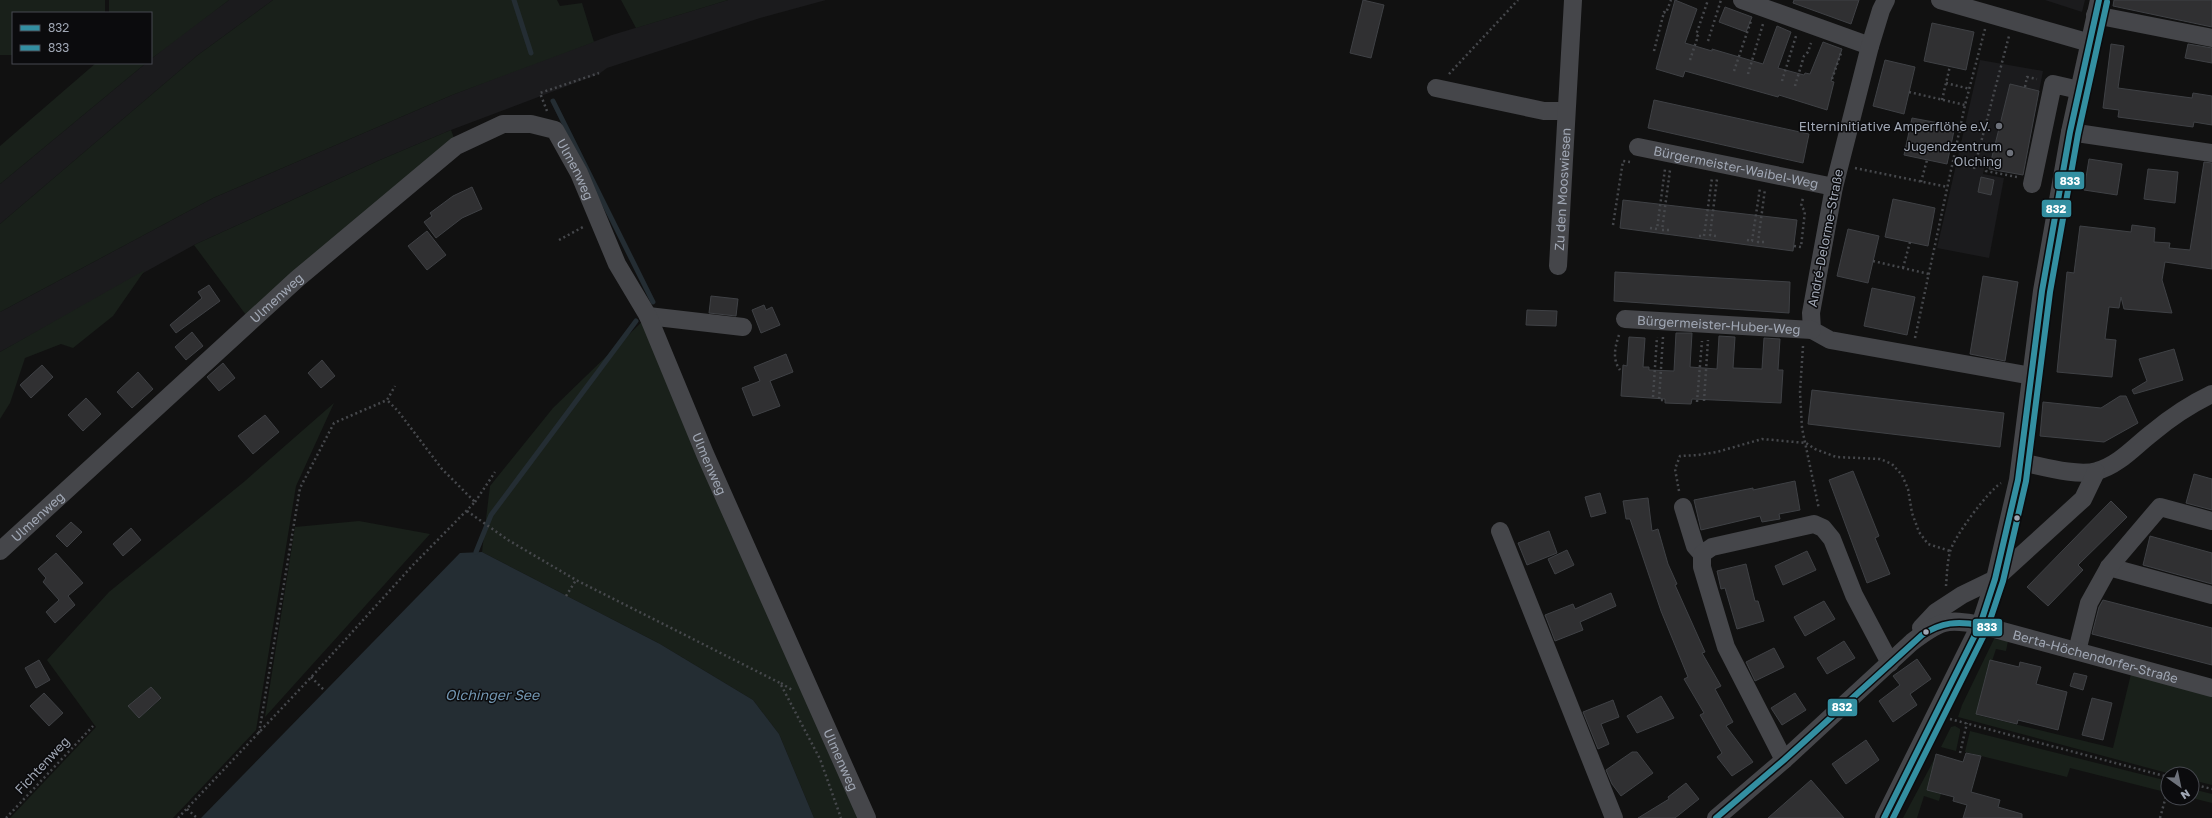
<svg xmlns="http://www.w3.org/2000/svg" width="2212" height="818" viewBox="0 0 2212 818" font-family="'Golos Text',sans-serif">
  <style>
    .built { fill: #1b1b1d }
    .green { fill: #19201a; fill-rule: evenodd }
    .water { fill: #242d33 }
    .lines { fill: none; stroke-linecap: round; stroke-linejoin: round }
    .stream { stroke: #242d33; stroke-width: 5 }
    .building { fill: #303032; stroke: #3f4145 }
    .path { stroke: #46484c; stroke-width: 2.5; stroke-dasharray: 2 3; stroke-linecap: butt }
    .minor { stroke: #45464a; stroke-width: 18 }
    .bus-1-casing { stroke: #0b0b0d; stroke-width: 9 }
    .bus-2-casing { stroke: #0b0b0d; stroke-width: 9 }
    .bus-1 { stroke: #338fa1; stroke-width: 6 }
    .bus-2 { stroke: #338fa1; stroke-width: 6 }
    .poi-dot { fill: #6e727b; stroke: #0b0b0d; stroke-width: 1.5 }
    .bus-dot { fill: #a0a7b4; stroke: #0b0b0d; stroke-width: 1.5 }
    .labels { text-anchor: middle; stroke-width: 3; stroke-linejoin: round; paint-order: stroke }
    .poi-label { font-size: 13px; fill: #a0a7b4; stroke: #0b0b0d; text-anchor: end }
    .street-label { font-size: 13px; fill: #a0a7b4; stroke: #0b0b0d }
    .water-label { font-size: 14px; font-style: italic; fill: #7397b3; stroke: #0b0b0d }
    .line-badge { stroke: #0b0b0d; stroke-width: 1.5 }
    .badge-label { font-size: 11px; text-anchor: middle; font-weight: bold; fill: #fff }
  </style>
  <rect width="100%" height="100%" fill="#111"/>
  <!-- built -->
  <path class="built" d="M229,0H273L198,55L0,224V184L146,63H151V59L181,35Z
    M728,0H826L760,18L607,68L599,74L451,130L380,160L194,245L0,352V312L213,198L452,95L524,67L612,35Z
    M2045,0H2085L2082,12Z
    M1980,60L2043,71L2023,175L1989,169L1991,161L1986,160L1983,174L2004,178L1989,258L1937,248Z"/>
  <!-- green -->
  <path class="green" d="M0,0H105V13H13V55H0Z
    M109,0H229L151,59V13H109Z
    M273,0H557L560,6L582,3L594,42L452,95L213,198L0,312V224L198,55Z
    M621,0H728L636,28Z
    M96,63H146L0,184V146Z
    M451,130L454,138L246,315L194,245L380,160Z
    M145,270L113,316L73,348L61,344L25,358L10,403L0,419V352Z
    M648,316L867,818H814L779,734L753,700L660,644L482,552L490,486L553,408Z
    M334,403L296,486L256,730L173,818H10L96,727L47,660L109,592L245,481ZM151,687L161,699L139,718L128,706Z
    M359,521L430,534L265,717L295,527Z
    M1994,639L2008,641L2006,651L1996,649L1992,661L1990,660L1977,715L2113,748L2131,674L2212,696V785L2192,780V774H2171L1958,717L1962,705Z
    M1955,726L1960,729V732L1956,751L1941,747L1951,727Z
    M1970,731L2168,781L2165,792L2070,768L2067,777L1965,752Z
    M1936,756L1927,790L1941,794L1939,801L1924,796L1917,818H1903Z
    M2192,789L2212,794V803L2192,798Z"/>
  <!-- water -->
  <path class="water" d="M482,552L660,644L753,700L779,734L814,818H201L460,553Z"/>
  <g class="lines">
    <!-- stream -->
    <path class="stream" d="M514,0L531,53
      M553,101L653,302
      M476,552L491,515L636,321"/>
  </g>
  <!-- building -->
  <path class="building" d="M1363,0L1384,5L1371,58L1350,53Z
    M1675,0L1697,9L1685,43L1712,51V49L1763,64L1777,26L1791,32L1778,68L1804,75L1805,73L1810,74L1823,42L1842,49L1831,81L1834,82L1827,110L1779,95L1778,97L1685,71L1683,77L1656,69Z
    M1794,0H1859L1851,24L1793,3Z
    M2114,0H2212V27L2113,6Z
    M1725,7L1752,17L1746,32L1719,22Z
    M1932,23L1974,32L1966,70L1924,61Z
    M2111,44L2124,46L2118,88L2192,98L2193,93L2212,96V125L2194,122L2193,127L2118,117L2119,110L2103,108Z
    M2188,44L2212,48V63L2185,58Z
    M1885,60L1915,67L1904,114L1873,106Z
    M2010,84L2039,91L2023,175L1989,169Z
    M1654,100L1809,134L1803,163L1648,128Z
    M1912,118L1955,126L1947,164L1904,155Z
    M2089,159L2122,164L2117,195L2084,190Z
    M2204,162L2212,163V269L2165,262L2162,280L2172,313L2124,309L2121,297L2119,308L2109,307L2105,339L2116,340L2112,377L2057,372L2067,272L2074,273L2080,226L2131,232L2132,225L2155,228L2154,242L2170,243L2169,248L2190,250Z
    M2148,169L2178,172L2175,203L2144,199Z
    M1981,177L1994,180L1991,195L1978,192Z
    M472,187L482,209L462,218L436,238L424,222L432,216L430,213L453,196Z
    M1893,199L1935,208L1928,246L1885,237Z
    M1623,200L1797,220L1793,251L1620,228Z
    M1848,229L1879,236L1868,283L1837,276Z
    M427,231L446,255L427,270L408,246Z
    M1615,272L1790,282L1789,313L1614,301Z
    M1983,276L2018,282L2005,361L1970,354Z
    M209,285L220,301L176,333L170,325L202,298L198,292Z
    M1872,288L1915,297L1907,335L1864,326Z
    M711,296L738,299L736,316L709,313Z
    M764,305L766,310L772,307L780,325L761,333L752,310Z
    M1527,310L1557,311L1556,326L1526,325Z
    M192,332L203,346L186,360L175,347Z
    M1676,333H1692L1690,367L1717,369L1719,336L1735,337L1733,368L1762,369L1764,338L1780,339L1778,370H1783L1781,403L1692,399L1691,404L1665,403V399L1621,396L1623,365L1627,366L1629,337L1645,338L1643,367H1649V370L1674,371Z
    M2174,349L2183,380L2134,394L2132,390L2147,381L2139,359Z
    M786,354L793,372L770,381L780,406L753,416L742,388L760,381L754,367Z
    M322,360L335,376L321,388L308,373Z
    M223,363L235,378L219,391L207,377Z
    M42,365L53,377L31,398L20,385Z
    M138,372L153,389L132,408L117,392Z
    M1812,390L2004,413L2000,447L1808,424Z
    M2120,396H2126L2138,423L2104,442L2040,436L2043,402L2101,408Z
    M86,398L101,414L83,431L68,415Z
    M265,415L279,432L253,454L238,436Z
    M1853,471L1879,536L1875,538L1890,574L1867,583L1829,480Z
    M2194,474L2212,479V510L2186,503Z
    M1795,481L1800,510L1779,514L1780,519L1762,522L1760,516L1701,530L1694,500L1753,488V490Z
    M1600,493L1606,513L1591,517L1585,497Z
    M1648,498L1652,531L1658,529L1668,564L1677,584L1675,585L1705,652L1702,653L1721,686L1715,689L1733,722L1726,726L1753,762L1732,776L1717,757L1722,753L1700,715L1704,713L1684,679L1688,677L1661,611L1630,519H1626L1623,501Z
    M2111,501L2127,517L2078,565L2083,570L2048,606L2027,587Z
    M71,522L82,532L67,547L56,536Z
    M131,528L141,540L123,556L113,544Z
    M1549,531L1557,553L1527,565L1518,543Z
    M2150,536L2212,553V584L2143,565Z
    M1567,550L1574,565L1555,574L1548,559Z
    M1807,551L1816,570L1783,585L1775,566Z
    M56,553L83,583L68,596L75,605L55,623L46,612L59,600L43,582L46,578L38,569Z
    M1746,564L1755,601H1758L1764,621L1737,629L1725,588L1721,589L1717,571Z
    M1611,593L1616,606L1580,622L1583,630L1555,641L1545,615L1573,604L1575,609Z
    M2103,600L2212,628V665L2092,634L2099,607Z
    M1824,601L1835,619L1805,636L1794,617Z
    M1844,641L1855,658L1827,674L1817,658Z
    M1774,648L1784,667L1755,681L1746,662Z
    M1917,659L1931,679L1910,694L1917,705L1893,722L1879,701L1900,685L1893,676Z
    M39,660L50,680L36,688L25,668Z
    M1990,660L2019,667L2020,662L2041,667L2036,684L2067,692L2058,730L2018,720L2017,724L1976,714Z
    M2074,673L2087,676L2083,690L2070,686Z
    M151,687L161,698L139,718L128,706Z
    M44,693L63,713L49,726L30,706Z
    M1795,693L1806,710L1782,725L1771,708Z
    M1661,696L1674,718L1637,733L1627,716Z
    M2092,698L2112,703L2103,740L2082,735Z
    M1613,700L1619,717L1601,724L1609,744L1598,749L1583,712Z
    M1866,740L1879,760L1846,784L1832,764Z
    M1632,752H1637L1653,773L1621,796L1612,784L1606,770Z
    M1966,753L1981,756L1971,792L2000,800L1998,807L2022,814V818H1963L1967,805L1953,801L1954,797L1927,790L1936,754L1963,762Z
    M1811,780L1844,818H1768Z
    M1686,783L1699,799L1675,818H1638L1669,799L1668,797Z"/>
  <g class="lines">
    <!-- path -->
    <path class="path" d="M1708,41L1721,0
      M1654,51L1664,12L1666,13L1671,0
      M1690,60L1698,36L1696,35L1708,0
      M1734,71L1751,21
      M1449,74L1518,0
      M1748,74L1763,24
      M1832,79L1841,53
      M1782,81L1796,36
      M1946,83L1970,89
      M1795,86L1804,56L1808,52L1811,43
      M2025,87L2027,77L2037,79
      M1909,92L1965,105
      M1942,100L1950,66
      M547,111L540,93L599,73
      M1990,164L1988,163L1986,171L2017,177
      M1855,168L1948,187
      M1974,169L2009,36
      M1921,182L1927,160
      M1613,225L1623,161L1630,162
      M1650,228L1657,229L1665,169
      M1669,230H1662L1670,170
      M1699,236H1704L1712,178
      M1716,236L1710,235L1717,179
      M559,240L583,227
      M1747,240L1752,241L1760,188
      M1764,242H1758L1765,189
      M1794,246L1801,247L1805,211L1801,206L1803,198
      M1873,261L1929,274
      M1903,268L1910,242
      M1619,335C1615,347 1612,359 1620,370
      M1663,337L1659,400H1665
      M1915,338L1965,105L1985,29
      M1803,346L1800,392L1802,428L1819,509
      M1653,397L1657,337
      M1704,401L1708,340
      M1697,402L1702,341
      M1679,491L1675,469L1680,456L1698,455L1717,452L1762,439L1806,443L1815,449L1836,457L1880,459L1892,464L1902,475L1908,489L1912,513L1919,532L1928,544L1950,551
      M475,502L495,472
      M467,511L508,540L576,580L780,683L820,759L841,818
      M1946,586C1947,575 1947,563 1950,552C1953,538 1988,491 2001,483
      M566,596L576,580
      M311,677L325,691
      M781,683L792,690
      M1950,719L2168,777
      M259,733L300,488L334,423L387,400L395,386
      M1960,753L1967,723
      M2192,784L2212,789
      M187,809L197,818
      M6,818L93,726
      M178,818L316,672L412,566L475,502L442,469L398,411L387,400
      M2160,818L2168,789"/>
    <!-- minor -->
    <g class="minor">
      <path d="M1742,0L1870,46"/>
      <path d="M1886,0L1881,10L1870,46L1834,187L1811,313L1812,330L1830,340L2032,376"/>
      <path d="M1940,0L2090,43"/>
      <path d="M2095,15L2212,38"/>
      <path d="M1436,88L1544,111H1565"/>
      <path d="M2070,132L2212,153"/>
      <path id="s1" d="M1638,147L1834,187"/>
      <path d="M2032,184L2053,84L2079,90"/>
      <path id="s2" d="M1558,266L1573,0"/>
      <path d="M648,316L743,327"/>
      <path id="s3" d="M1625,319L1812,330"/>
      <path d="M2021,462C2041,466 2078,477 2097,471C2119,465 2135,446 2152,433C2170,418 2191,404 2212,394"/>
      <path d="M1683,507L1695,546L1702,554"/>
      <path d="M1500,531L1614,818"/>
      <path id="s4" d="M0,551L297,279L456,146L503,124H531L555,130L579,173L617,264L648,316L705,454L867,818"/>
      <path d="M2109,567L2212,595"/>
      <path d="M1921,628L1936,612L1962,595L1995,579L2083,499L2096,472"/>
      <path d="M2077,651L2089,603L2109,567L2160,507L2212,521"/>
      <path d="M1784,760L1726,647L1702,567V554L1712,547L1814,524L1823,528L1832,539L1854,595L1890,663"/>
      <path id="s5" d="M1716,818L1784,760L1912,642C1940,621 1946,618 1980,625L2212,688"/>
      <path d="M1884,818L1980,625L1995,579L2018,480L2042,291L2070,132L2099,0"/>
    </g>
    <!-- bus-1 casing -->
    <g class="bus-1-casing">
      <path id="bus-1" d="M1716,818L1784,760L1922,635C1942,622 1957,621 1980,625
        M1884,818L1980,625L1995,579L2018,480L2042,291L2070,132L2099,0"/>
    </g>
    <!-- bus-2 casing -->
    <g class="bus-2-casing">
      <path id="bus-2" d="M1893,818L1987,629L2003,581L2026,481L2050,292L2078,134L2107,2"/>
    </g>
    <!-- bus-1 -->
    <use href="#bus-1" class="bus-1"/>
    <!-- bus-2 -->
    <use href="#bus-2" class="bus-2"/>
  </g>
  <!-- markers -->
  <g class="poi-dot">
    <circle cx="1999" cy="126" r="4"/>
    <circle cx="2010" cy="153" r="4"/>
  </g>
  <g class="bus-dot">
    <circle cx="2017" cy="518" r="3.5"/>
    <circle cx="1926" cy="632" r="3.5"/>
  </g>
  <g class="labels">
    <!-- poi labels -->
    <g class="poi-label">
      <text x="1991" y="131">Elterninitiative Amperflöhe e.V.</text>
      <text x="2002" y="151">Jugendzentrum<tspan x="2002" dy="15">Olching</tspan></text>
    </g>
    <!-- street labels -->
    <g class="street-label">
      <text dy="5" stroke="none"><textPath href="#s1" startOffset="100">Bürgermeister-Waibel-Weg</textPath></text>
      <text dy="5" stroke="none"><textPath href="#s4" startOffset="759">Ulmenweg</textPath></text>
      <text dy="5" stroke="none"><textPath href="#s2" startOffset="77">Zu den Mooswiesen</textPath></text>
      <text transform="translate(1825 238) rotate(-79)" y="5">André-Delorme-Straße</text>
      <text dy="5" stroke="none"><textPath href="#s4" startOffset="375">Ulmenweg</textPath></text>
      <text dy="5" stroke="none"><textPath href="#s3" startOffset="94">Bürgermeister-Huber-Weg</textPath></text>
      <text dy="5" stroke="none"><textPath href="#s4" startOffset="1083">Ulmenweg</textPath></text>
      <text dy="5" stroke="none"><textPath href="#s4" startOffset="51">Ulmenweg</textPath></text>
      <text dy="5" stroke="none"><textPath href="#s5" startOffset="457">Berta-Höchendorfer-Straße</textPath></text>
      <text dy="5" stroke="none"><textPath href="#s4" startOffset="1407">Ulmenweg</textPath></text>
      <text transform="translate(42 765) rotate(-47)" y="5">Fichtenweg</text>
    </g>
    <!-- water labels -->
    <g class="water-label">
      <text x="492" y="700">Olchinger See</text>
    </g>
  </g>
  <g class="line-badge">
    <rect x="2054" y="171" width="31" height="19" rx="4" fill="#338fa1"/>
    <rect x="2041" y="199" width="31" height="19" rx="4" fill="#338fa1"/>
    <rect x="1972" y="618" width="31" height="19" rx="4" fill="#338fa1"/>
    <rect x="1827" y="698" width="31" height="19" rx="4" fill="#338fa1"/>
  </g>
  <g class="badge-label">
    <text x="2070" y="185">833</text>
    <text x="2056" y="213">832</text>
    <text x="1987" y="631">833</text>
    <text x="1842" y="711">832</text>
  </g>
  <!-- legend -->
  <rect x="12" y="12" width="140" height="52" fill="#0b0b0d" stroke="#474950"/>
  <rect x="20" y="25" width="20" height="6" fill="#338fa1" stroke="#474950"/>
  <text x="48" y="32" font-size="12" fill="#a0a7b4">832</text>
  <rect x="20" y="45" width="20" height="6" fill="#338fa1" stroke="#474950"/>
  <text x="48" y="52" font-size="12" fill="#a0a7b4">833</text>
  <!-- north arrow -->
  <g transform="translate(2180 786) rotate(147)"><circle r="19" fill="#0b0b0d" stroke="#474950"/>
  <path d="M0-3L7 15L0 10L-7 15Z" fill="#6e727b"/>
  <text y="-6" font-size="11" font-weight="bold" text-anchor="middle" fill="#a0a7b4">N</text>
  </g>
</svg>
